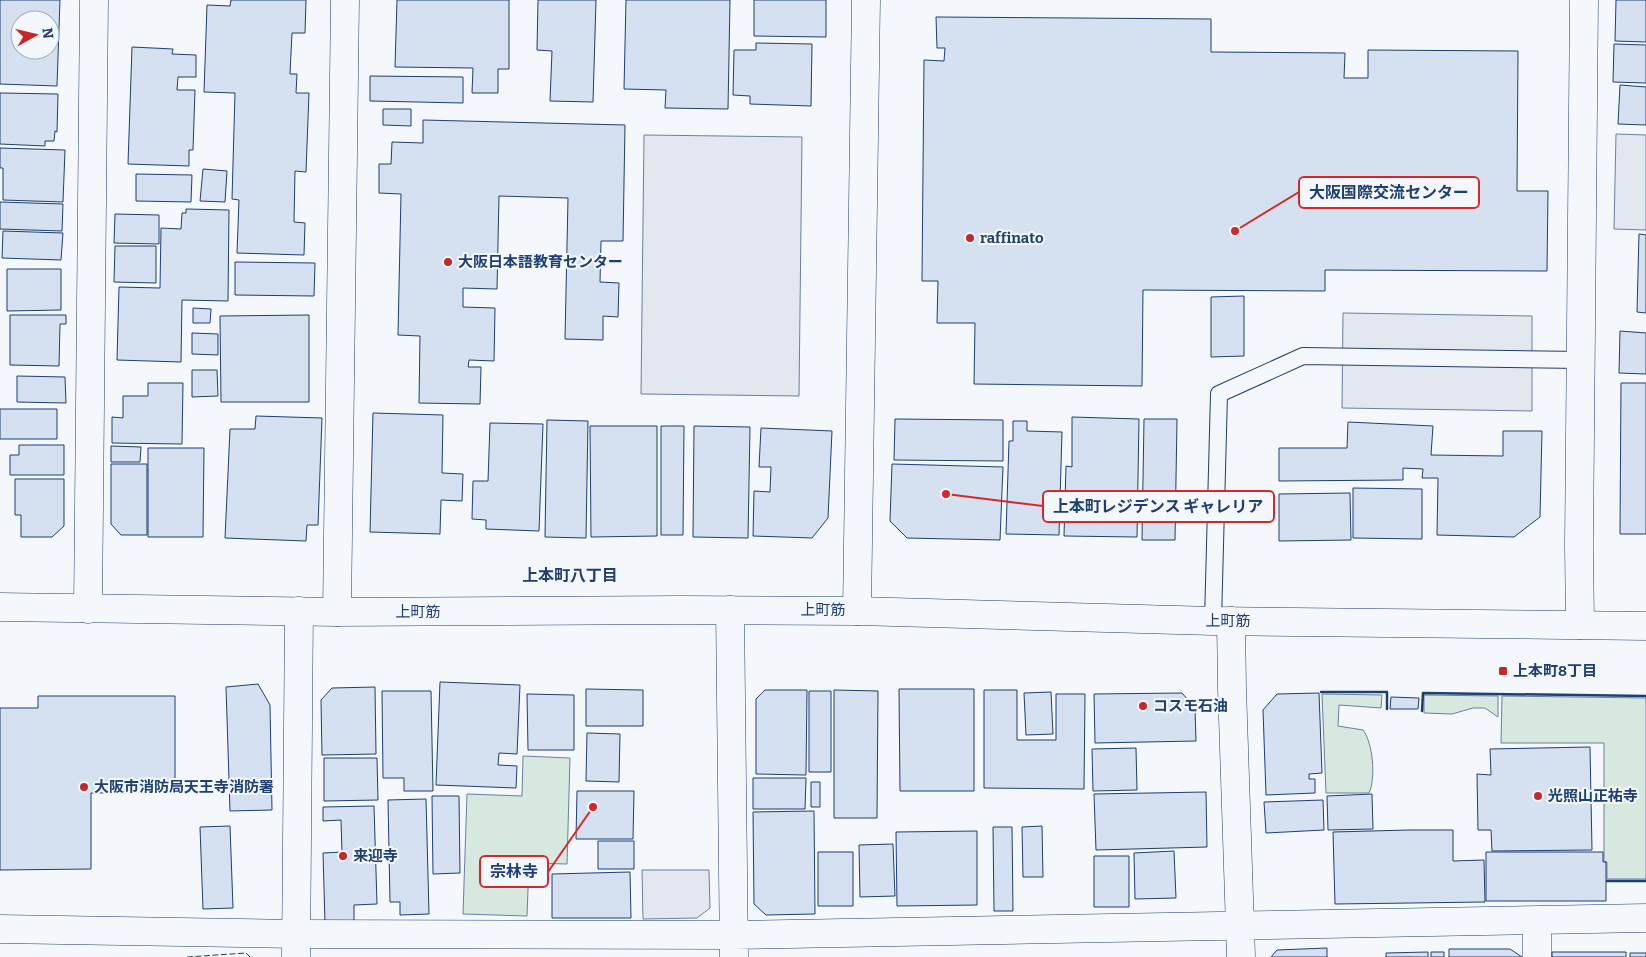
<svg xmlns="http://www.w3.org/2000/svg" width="1646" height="957" viewBox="0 0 1646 957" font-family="Bitter,'Noto Sans JP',serif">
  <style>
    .green { fill: #d7e8df; stroke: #687fa3 }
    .parking { fill: #e3e8f0; stroke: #687fa3 }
    .building { fill: #d5e0f0; stroke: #1d3f73; fill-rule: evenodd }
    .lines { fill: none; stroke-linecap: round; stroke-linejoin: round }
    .lane-casing { stroke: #1d3f73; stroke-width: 18 }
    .street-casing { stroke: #1d3f73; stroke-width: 29 }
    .secondary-casing { stroke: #1d3f73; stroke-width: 29 }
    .primary-casing { stroke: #1d3f73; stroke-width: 29 }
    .lane { stroke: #f4f7fb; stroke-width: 16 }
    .street { stroke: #f4f7fb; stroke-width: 28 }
    .secondary { stroke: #f4f7fb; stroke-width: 28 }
    .primary { stroke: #f4f7fb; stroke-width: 28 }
    .fence { stroke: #1d3f73; stroke-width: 1; stroke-dasharray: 6 2.5; stroke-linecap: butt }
    .wall { stroke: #1d3f73; stroke-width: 2.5 }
    .poi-dot { fill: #c62828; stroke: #f4f7fb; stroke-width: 2 }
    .labels { text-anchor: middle; stroke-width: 4; stroke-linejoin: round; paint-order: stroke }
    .poi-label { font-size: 15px; font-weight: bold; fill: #1d3f73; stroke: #f4f7fb; text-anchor: start }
    .street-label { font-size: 15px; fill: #1d3f73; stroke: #f4f7fb }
    .neighbourhood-label { font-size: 16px; font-weight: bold; fill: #1d3f73; stroke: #f4f7fb }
    .leader { fill: none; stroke: #d62828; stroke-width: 2 }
    .callout-dot { fill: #d62828; stroke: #f4f7fb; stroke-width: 2 }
    .callout { fill: #f4f7fb; stroke: #d62828; stroke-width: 2 }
    .callout-label { font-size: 16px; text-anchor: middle; font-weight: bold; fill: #1d3f73 }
  </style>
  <rect width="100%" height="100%" fill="#f4f7fb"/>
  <!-- green -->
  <path class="green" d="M1322,694L1382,695L1381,708L1339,705L1338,726L1363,730C1373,743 1376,778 1369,793H1326Z
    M1424,695L1498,696V717L1485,708H1473L1452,714L1424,713Z
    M1502,696L1646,698V879H1607V862L1604,861V743H1501Z
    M523,756L570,758L567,864L529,863L527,916L463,914L467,794L522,796Z"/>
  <!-- parking -->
  <path class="parking" d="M1616,134L1646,135V230L1614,229Z
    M644,135L802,137L799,396L641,394Z
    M1343,313L1532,316V411L1342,408Z
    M642,870H709L710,908L697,918L643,919Z"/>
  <!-- building -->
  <path class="building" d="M0,0H60L57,86L0,84ZM20,20H50V50H20Z
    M231,0H306L305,33H292L290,74H297L296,93H309L306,172L295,171L294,222L305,223L304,255L237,253L239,200L232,199L235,93L204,92L207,5L230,6Z
    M397,0H509V69H498V93H472L473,68L395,67Z
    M538,0H596L593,102L550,101L552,51L537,50Z
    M626,0H730L728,109L665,108L666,90L624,89Z
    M754,0H826V37L754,36Z
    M1616,0H1646V42L1615,41Z
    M936,17L1211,19V52L1345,53L1344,78H1368V50L1518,51L1517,191H1548L1547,271L1325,270V291L1143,290L1142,386L974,384L975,323H937L938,281H922L924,60L944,61L945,48H937Z
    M756,43L812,44L811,106L750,104V96L733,95L734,50H756Z
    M1614,44L1646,45V83L1613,82Z
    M132,47L173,49L172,54L196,55V77H178L177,90H195L193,150H189V166L128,164Z
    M370,76L463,77V103L370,101Z
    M1620,85L1646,87V125L1618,124Z
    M0,93L58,94L57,132L55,131L54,141H45V146L0,144Z
    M383,109H411V126L383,125Z
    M423,120L625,125L623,241H601L600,282L619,283L618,317L603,316V340L565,339L568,198L499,196L497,289L463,288V307L495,308L494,361L469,360L468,367H481L480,404L419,403L420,336L398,335L401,194L379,193V164H391L392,142L423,143Z
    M0,148L65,150L63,202L3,200V168H0Z
    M203,169L227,171L225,202L200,201Z
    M136,174L192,175L191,202L136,201Z
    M0,202L63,204L62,231L0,229Z
    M186,209L229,210L228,301L182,300L181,362L117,360L119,287L160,288L161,228L181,229L182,213H186Z
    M115,214L159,215V244L114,243Z
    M3,231L63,233L61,260L2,258Z
    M1639,234L1646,235V313L1637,312Z
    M115,246H156V283L114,282Z
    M235,262L315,263L314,296L235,295Z
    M7,269H61V310L7,311Z
    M1244,296V356L1211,357V297Z
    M193,308L211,309L210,323H193Z
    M10,315H66V324H60L59,366L10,365Z
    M309,315V402H221L220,316Z
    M1620,331L1646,333V374L1619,373Z
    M192,333L218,334V355L192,354Z
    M192,370H217L218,396L192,397Z
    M17,376L65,377L66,403L17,402Z
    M148,383H183L182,444L112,443V417L123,418V396H148Z
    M1621,383H1646V534H1620Z
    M0,409H57V439H0Z
    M373,413L443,415L442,473L463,474L462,501L441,500L440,534L370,532Z
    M256,416L322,418L318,525H307L306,541L225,538L230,429H255Z
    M1072,417L1139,419L1137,537L1064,536L1066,466L1072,467Z
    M895,419L1003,420V461L894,460Z
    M1144,419H1177L1175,540H1142Z
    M547,420L588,421L586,538L545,537Z
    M1013,421H1027V431L1062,432L1059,535L1006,534L1009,441H1013Z
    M1348,422L1433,426L1431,455L1503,456V431H1542L1540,517L1514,537L1437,535L1438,478H1422L1423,469L1403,468V480L1279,481V448H1347Z
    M490,423L543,424L539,531L486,529V520L472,519L473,481H488Z
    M590,426H657V536L591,537Z
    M661,426H684L683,535H661Z
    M694,426L750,427L748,538L693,537Z
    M761,428L832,431L828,518L812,538L753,536L754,491L770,492L771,467H759Z
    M19,445H64V475H10V455H19Z
    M111,446L141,447L140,462H111Z
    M148,448H204L203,537H148Z
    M111,464H147V535H121L111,524Z
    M892,464L1003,467L1000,540L907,538L890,521Z
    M15,479H64V526L52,537H21V515H15Z
    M1353,488L1422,489V539L1353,538Z
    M1350,493L1351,540L1279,541V494Z
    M440,682L520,685L517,754L499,753L498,765L517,766L516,788L436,785Z
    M258,684L270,705L272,810L230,811L226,687Z
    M375,687L376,754L322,755L321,700L332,688Z
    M586,689L643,690V726H586Z
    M899,689H974V791H900Z
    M765,690H807L806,775L756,774V699Z
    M834,690L878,691L877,818H834Z
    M984,690H1017V740H1056V694H1085L1084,789L984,788Z
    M382,691H431L433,791H404V778H383Z
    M809,691H831V772H809Z
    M1051,692L1053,734L1026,735L1024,693Z
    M1182,693L1195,708L1196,741L1095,743L1094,694Z
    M1319,693L1322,773L1309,774V779H1315V793L1266,795L1263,710L1277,694Z
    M527,694L574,695V750H528Z
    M38,696H175V781H169L168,792L91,793V869L0,870V708H38Z
    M1391,697L1419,698L1418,709H1390Z
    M587,733L620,734L619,782L586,781Z
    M1590,747L1592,850L1492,851L1491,830H1478L1477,774L1491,775L1490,749Z
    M1136,748L1137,790L1093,791L1092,749Z
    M324,758H377L378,800L324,801Z
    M753,778H806L805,809H753Z
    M811,782H820V807H811Z
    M577,791H634L633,839H576Z
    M1206,792L1207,847L1096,850L1094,794Z
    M1372,794L1373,829L1328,830L1327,796Z
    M432,796H459L460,873L433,874Z
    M426,799L429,914L400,915V902H390L388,800Z
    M1323,800L1324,830L1266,833L1264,802Z
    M374,806L377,904L354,905V922L325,923L323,853L342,852L341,820L323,821V807Z
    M814,811L815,914L766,915L754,904L753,812Z
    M230,826L233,908L203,909L200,827Z
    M1042,826L1043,877H1023L1022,827Z
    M993,827H1012L1013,911H994Z
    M1409,830H1453V861L1484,860L1485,902L1335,904L1333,832Z
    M977,831V905L897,906L896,832Z
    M598,841H634V869H598Z
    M893,844L895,896L860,897L859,845Z
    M1174,851L1176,898L1135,899L1134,853Z
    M818,852H853V906H818Z
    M1486,852H1603V862H1606V901H1486Z
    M1094,856H1129V907H1094Z
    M630,872L631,918H552V874Z
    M1327,948V957H1271L1277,950Z
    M1449,949H1510L1522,957H1449Z
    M1428,952V957H1386V953Z
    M1431,952H1444V957H1431Z
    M1552,952H1626V957H1552Z
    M1630,953H1646V957H1630Z"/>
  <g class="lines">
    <!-- lane casing -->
    <g class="lane-casing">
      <path id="lane" d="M1213,621L1219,394L1303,356L1582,360"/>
    </g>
    <!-- street casing -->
    <g class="street-casing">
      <path id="street" d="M1537,921V957
        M296,957L299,611"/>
    </g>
    <!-- secondary casing -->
    <g class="secondary-casing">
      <path id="secondary" d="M88,609L94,0
        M730,610L734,957
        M857,611L866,0
        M337,612L345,0
        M1231,621L1232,688L1241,957
        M1580,625L1579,545L1584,0
        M0,929L295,934L734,935L1646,918"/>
    </g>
    <!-- primary casing -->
    <g class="primary-casing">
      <path id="primary" d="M0,607L337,612L681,610L857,611L1213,621L1646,626"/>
    </g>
    <!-- lane -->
    <use href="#lane" class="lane"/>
    <!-- street -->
    <use href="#street" class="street"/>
    <!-- secondary -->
    <use href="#secondary" class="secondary"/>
    <!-- primary -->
    <use href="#primary" class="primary"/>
    <!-- fence -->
    <path class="fence" d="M187,957L246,953L250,957"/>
    <!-- wall -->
    <path class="wall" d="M1321,692H1387V709
      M1422,711L1423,693L1646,696
      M1607,881H1646"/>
  </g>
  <!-- markers -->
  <g class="poi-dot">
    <circle cx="970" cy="238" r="5"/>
    <circle cx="448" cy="262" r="5"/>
    <rect x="1498" y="666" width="10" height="10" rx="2.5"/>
    <circle cx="1143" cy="706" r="5"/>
    <circle cx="84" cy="787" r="5"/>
    <circle cx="1538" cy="796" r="5"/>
    <circle cx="343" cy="856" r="5"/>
  </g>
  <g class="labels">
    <!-- poi labels -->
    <g class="poi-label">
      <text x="980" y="243">raffinato</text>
      <text x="458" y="267">大阪日本語教育センター</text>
      <text x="1513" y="676">上本町8丁目</text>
      <text x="1153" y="711">コスモ石油</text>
      <text x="94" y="792">大阪市消防局天王寺消防署</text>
      <text x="1548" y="801">光照山正祐寺</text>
      <text x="353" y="861">来迎寺</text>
    </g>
    <!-- street labels -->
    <g class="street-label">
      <text x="823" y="615">上町筋</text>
      <text x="418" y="617">上町筋</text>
      <text x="1228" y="626">上町筋</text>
    </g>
    <!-- neighbourhood labels -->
    <g class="neighbourhood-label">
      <text x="570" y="581">上本町八丁目</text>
    </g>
  </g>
  <!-- callouts -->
  <path class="leader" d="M1235 231L1299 192M946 494L1043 506M593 807L548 872"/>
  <g class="callout-dot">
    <circle cx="1235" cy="231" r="5"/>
    <circle cx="946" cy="494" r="5"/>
    <circle cx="593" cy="807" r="5"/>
  </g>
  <g class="callout">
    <rect x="1299" y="177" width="180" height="31" rx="5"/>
    <rect x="1043" y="491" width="231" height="31" rx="5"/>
    <rect x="480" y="856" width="68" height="31" rx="5"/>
  </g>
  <g class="callout-label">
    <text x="1389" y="198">大阪国際交流センター</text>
    <text x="1158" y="512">上本町レジデンス ギャレリア</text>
    <text x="514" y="877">宗林寺</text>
  </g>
  <!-- north arrow -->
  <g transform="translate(35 35) rotate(82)"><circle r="24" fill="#f4f7fb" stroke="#9eadc5"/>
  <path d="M0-4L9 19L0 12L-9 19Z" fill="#c62828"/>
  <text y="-8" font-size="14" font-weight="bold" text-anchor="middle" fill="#1d3f73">N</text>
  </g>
</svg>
